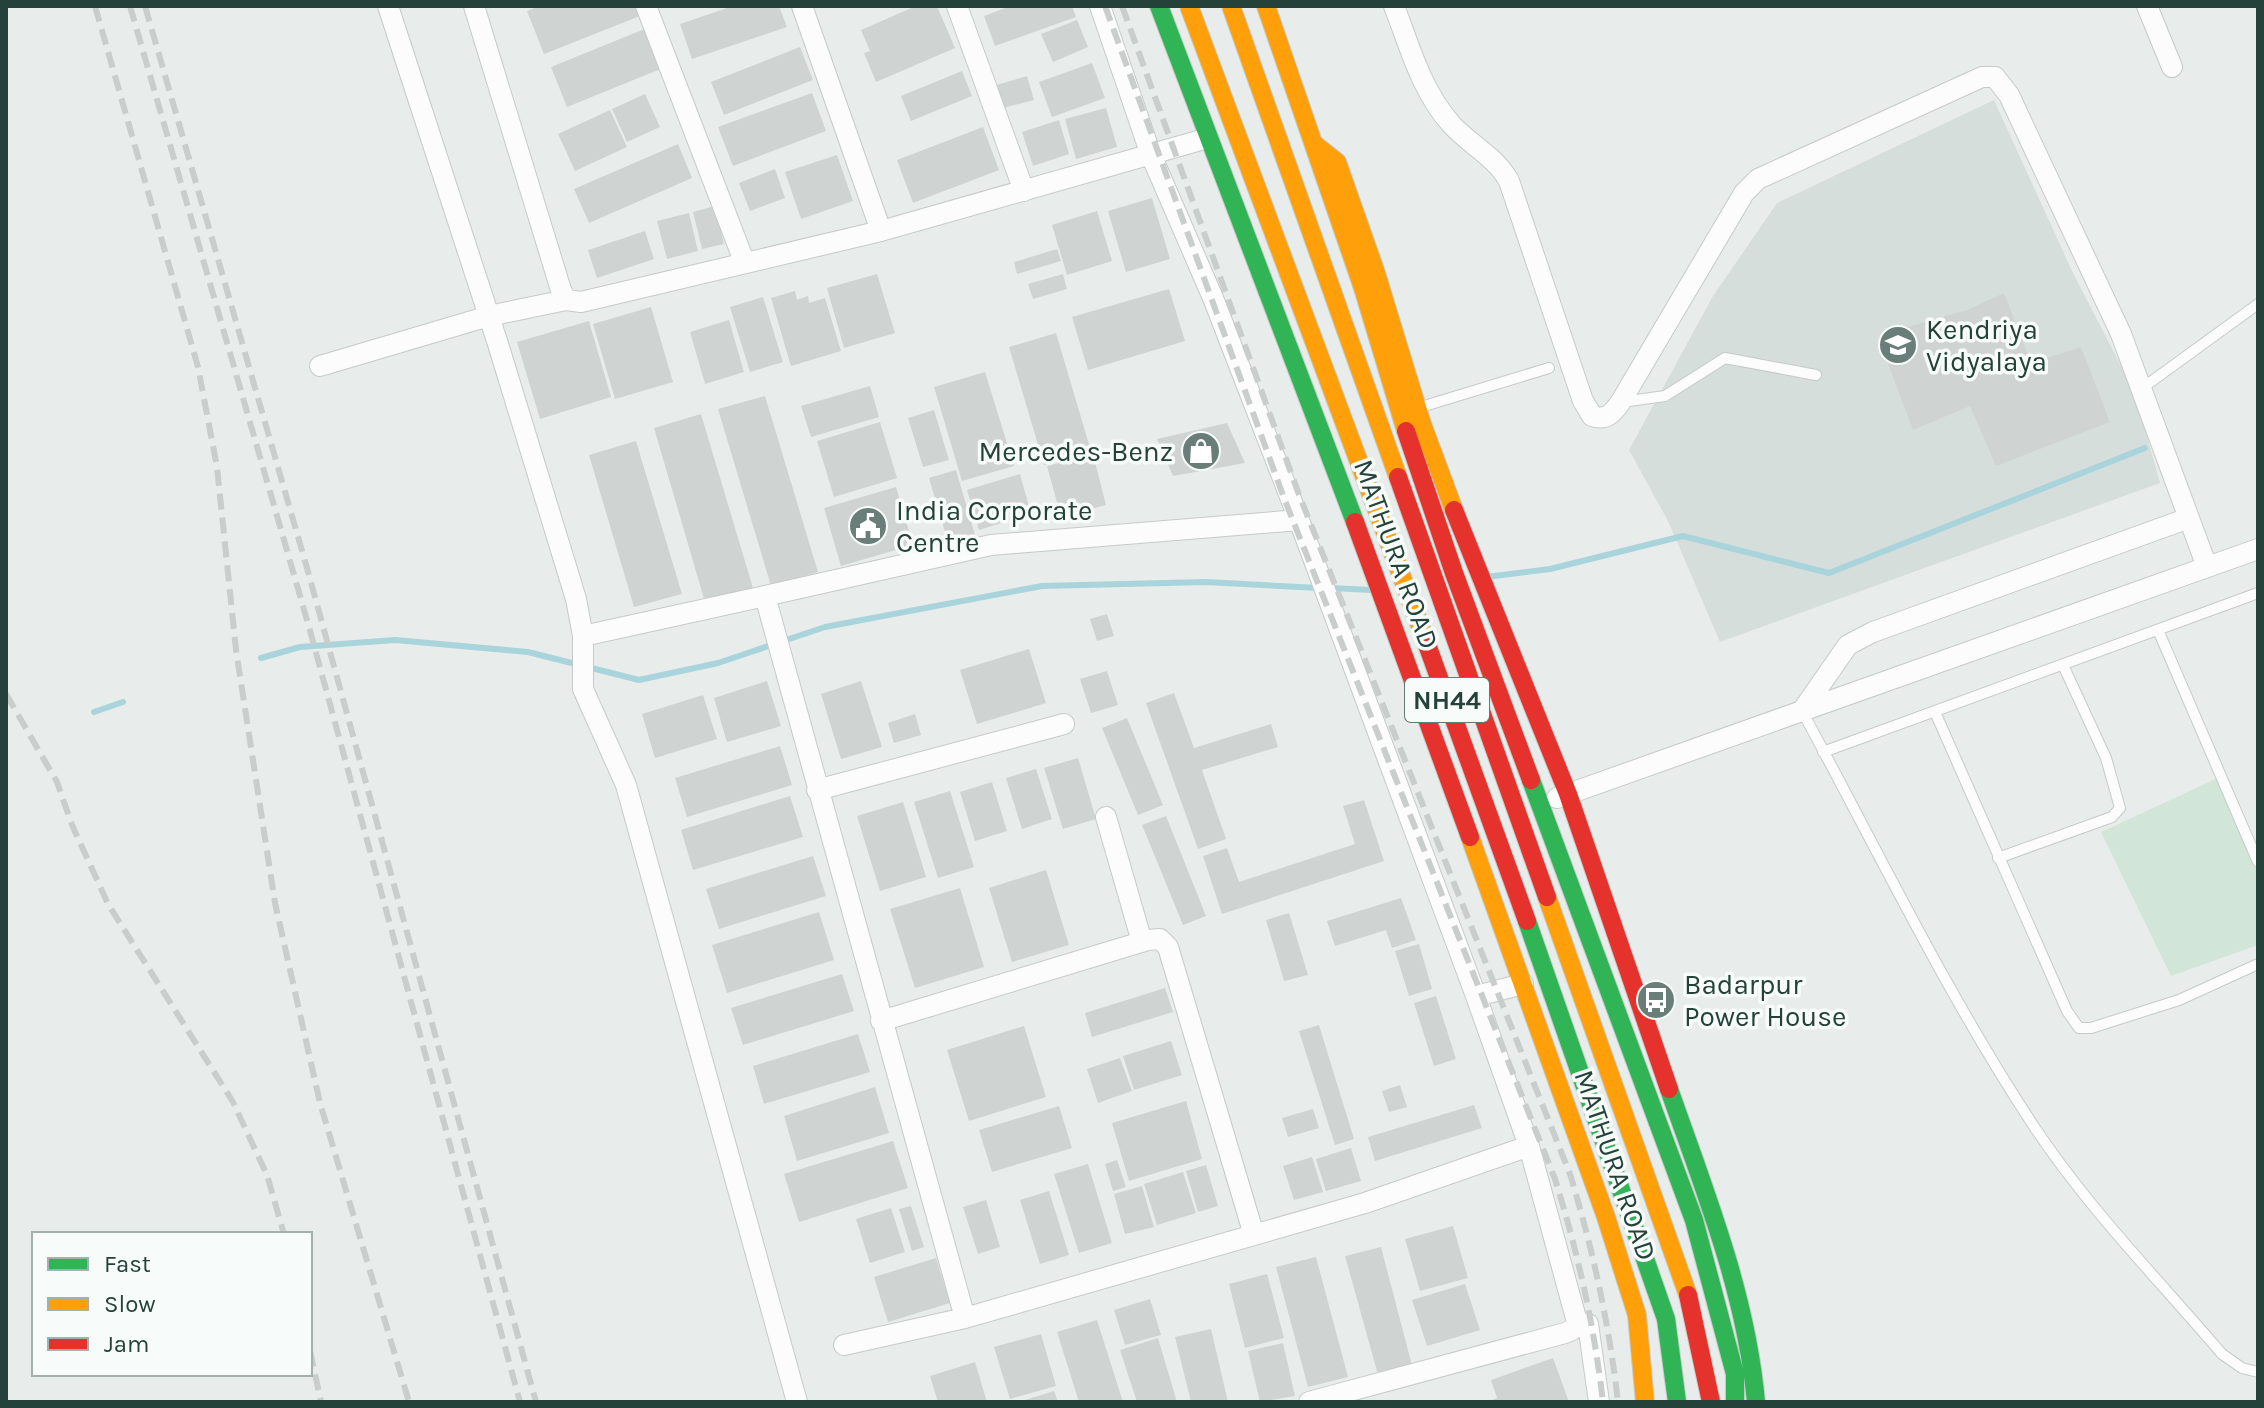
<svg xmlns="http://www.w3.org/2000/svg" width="2264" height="1408" viewBox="0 0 2264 1408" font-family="Karla,sans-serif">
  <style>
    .built { fill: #d6dedb }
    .green { fill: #d1e6d8 }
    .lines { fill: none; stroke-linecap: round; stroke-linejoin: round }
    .stream { stroke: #a9d4db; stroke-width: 6 }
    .building { fill: #cfd4d2 }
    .lane-casing { stroke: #c5cac8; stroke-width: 12 }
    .street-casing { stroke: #c5cac8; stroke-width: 22 }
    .fast-casing { stroke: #c3cbc8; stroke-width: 20 }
    .slow-casing { stroke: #c3cbc8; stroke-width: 20 }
    .jam-casing { stroke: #c3cbc8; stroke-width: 20 }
    .lane { stroke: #fcfcfc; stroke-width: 10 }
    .street { stroke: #fcfcfc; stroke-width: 20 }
    .fast { stroke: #30b455; stroke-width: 18 }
    .slow { stroke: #ff9f0a; stroke-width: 18 }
    .jam { stroke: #e5322d; stroke-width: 18 }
    .rail { stroke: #c9cdcc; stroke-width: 6; stroke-dasharray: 16 8; stroke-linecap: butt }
    .fast-bridge-casing { stroke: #c3ccc9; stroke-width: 20; stroke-linecap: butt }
    .slow-bridge-casing { stroke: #c3ccc9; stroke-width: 20; stroke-linecap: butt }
    .jam-bridge-casing { stroke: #c3ccc9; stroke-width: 20; stroke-linecap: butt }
    .fast-bridge { stroke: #30b455; stroke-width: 18 }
    .slow-bridge { stroke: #ff9f0a; stroke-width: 18 }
    .jam-bridge { stroke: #e5322d; stroke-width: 18 }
    .labels { text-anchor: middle; stroke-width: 7; stroke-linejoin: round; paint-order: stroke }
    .shield { fill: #f7fbf9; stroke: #637a73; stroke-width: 2 }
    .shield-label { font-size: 26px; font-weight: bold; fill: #24423a }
    .poi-label { font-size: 28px; fill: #24423a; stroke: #f7fbf9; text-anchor: start }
    .street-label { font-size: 28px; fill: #24423a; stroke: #f7fbf9 }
  </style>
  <rect width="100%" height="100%" fill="#e8edeb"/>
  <!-- built -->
  <path class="built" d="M1994,100L2072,271L2135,393L2160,483L1720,642L1668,521L1629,450L1713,296L1777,203Z"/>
  <!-- green -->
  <path class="green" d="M2222,776L2258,849V945L2171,976L2101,832Z"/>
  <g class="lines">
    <!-- stream -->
    <path class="stream" d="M1486,577L1550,569L1683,536L1829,573L2145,448
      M1331,588L1371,590
      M261,658L300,647L395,640L528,652L639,680L718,663L825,627L1042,586L1206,582L1319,588
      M94,712L123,702"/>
  </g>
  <!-- building -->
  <path class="building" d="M540,6H636L640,16L544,54L527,11Z
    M733,6H779L787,27L692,59L680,24Z
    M916,6H937L955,48L876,82L864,53L870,51L861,30Z
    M1011,6H1072L1076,17L995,46L984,16Z
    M1077,20L1088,47L1053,62L1041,34Z
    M647,28L663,68L567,107L551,67Z
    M800,47L813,80L724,115L711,82Z
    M1092,63L1105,98L1052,117L1039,82Z
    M962,71L972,96L911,121L901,96Z
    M1027,76L1034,100L999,109L993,86Z
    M812,93L826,131L733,166L718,127Z
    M645,94L660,127L627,142L612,109Z
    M1106,108L1117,147L1076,159L1065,119Z
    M610,110L627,147L575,171L558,134Z
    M1059,120L1069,154L1033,166L1022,132Z
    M983,127L999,170L913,203L897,160Z
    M678,144L692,178L589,223L574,189Z
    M837,155L853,201L801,219L785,172Z
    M775,169L785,198L750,211L739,183Z
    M1152,198L1170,259L1126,272L1108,211Z
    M715,206L724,244L702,249L693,212Z
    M1097,211L1112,261L1067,275L1052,225Z
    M689,213L698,251L667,259L657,221Z
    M645,231L654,259L597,278L588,250Z
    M1057,249L1061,261L1017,274L1014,262Z
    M877,274L895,333L844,348L827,288Z
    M1063,274L1067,289L1033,299L1028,284Z
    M1169,289L1185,341L1088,370L1072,317Z
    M795,291L797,300L808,296L809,303L825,298L841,351L791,366L771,298Z
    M2004,293L2031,363L2081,347L2110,422L1996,466L1970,406L1913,430L1881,345L1904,328L1967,310Z
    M763,297L783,362L750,372L730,307Z
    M651,307L673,382L615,399L593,324Z
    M729,320L744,372L705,384L690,332Z
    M589,321L611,397L540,419L517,342Z
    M1056,333L1091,451L1044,465L1009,347Z
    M985,372L1014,466L962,481L934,387Z
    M870,386L879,417L811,437L801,406Z
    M765,396L818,572L771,586L718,409Z
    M934,410L949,460L923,467L908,418Z
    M701,414L753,588L705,602L654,428Z
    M880,422L897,478L834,497L817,441Z
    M1227,423L1245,463L1173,476L1157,439Z
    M636,441L682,594L634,607L589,455Z
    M1093,454L1106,505L1061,517L1047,466Z
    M956,470L975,535L948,542L929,478Z
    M1020,474L1031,514L979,530L967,490Z
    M896,487L913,545L841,566L824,508Z
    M1107,614L1114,636L1097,641L1090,619Z
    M1029,649L1046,703L977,724L960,670Z
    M1107,671L1118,705L1091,713L1080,679Z
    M767,681L781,726L727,742L714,698Z
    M861,681L882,747L841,759L821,694Z
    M1174,693L1194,748L1271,724L1278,747L1202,770L1226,839L1198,849L1146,703Z
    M703,695L717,739L655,758L642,714Z
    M915,714L921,735L894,743L888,723Z
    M1127,718L1163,805L1138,815L1102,728Z
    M780,746L792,785L687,817L675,778Z
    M1078,758L1096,819L1063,829L1044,768Z
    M1036,769L1052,819L1022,829L1006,778Z
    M992,782L1007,831L975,841L960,792Z
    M950,791L974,867L938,878L914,802Z
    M790,796L803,837L693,870L681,830Z
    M1364,800L1384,861L1222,914L1203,856L1227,848L1239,882L1355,844L1343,806Z
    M903,802L926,877L880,891L857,816Z
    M1166,816L1206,916L1183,925L1142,825Z
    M813,856L826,896L719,929L706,889Z
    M1046,870L1069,945L1012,962L989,888Z
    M960,888L984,967L915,988L890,909Z
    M1401,898L1416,940L1392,948L1386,930L1335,946L1327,921Z
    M819,912L834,960L727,993L712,945Z
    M1289,913L1308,975L1284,981L1266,920Z
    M1419,944L1432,989L1409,996L1395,951Z
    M842,974L854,1011L743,1045L731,1008Z
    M1165,988L1173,1012L1092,1037L1085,1013Z
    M1436,996L1456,1059L1434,1066L1414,1003Z
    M1319,1025L1354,1139L1335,1145L1299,1031Z
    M1024,1026L1046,1097L969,1121L947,1050Z
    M858,1034L870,1072L764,1104L753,1066Z
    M1171,1041L1182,1075L1134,1090L1123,1056Z
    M1120,1058L1132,1091L1098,1103L1087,1069Z
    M1400,1085L1407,1107L1389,1112L1382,1091Z
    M875,1087L889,1133L797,1161L784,1116Z
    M1186,1101L1202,1159L1129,1181L1112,1123Z
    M1474,1105L1482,1128L1375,1161L1368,1137Z
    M1059,1106L1072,1148L992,1172L979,1130Z
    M1313,1109L1319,1128L1288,1137L1282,1118Z
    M893,1141L908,1188L799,1222L784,1174Z
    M1351,1148L1361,1181L1326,1191L1316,1159Z
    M1312,1157L1323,1192L1294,1200L1283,1166Z
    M1117,1160L1126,1187L1113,1191L1105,1164Z
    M1088,1164L1112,1243L1079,1253L1054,1174Z
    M1206,1165L1218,1206L1198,1212L1186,1171Z
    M1183,1172L1196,1213L1157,1225L1144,1184Z
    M1142,1186L1154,1227L1125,1234L1114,1194Z
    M1049,1191L1069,1255L1040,1264L1020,1200Z
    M986,1200L1000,1247L978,1254L963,1207Z
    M911,1206L924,1247L912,1251L899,1209Z
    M891,1208L905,1252L870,1263L856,1219Z
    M1453,1226L1468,1278L1420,1291L1405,1239Z
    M1381,1247L1414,1373L1380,1382L1345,1256Z
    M1316,1257L1348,1377L1308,1387L1276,1267Z
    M936,1258L950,1303L888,1322L874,1277Z
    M1267,1274L1284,1338L1245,1348L1229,1284Z
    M1465,1284L1480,1330L1427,1346L1412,1300Z
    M1150,1299L1161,1335L1125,1345L1114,1310Z
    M1097,1320L1123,1402H1079L1057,1332Z
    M1211,1329L1228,1402H1191L1175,1337Z
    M1041,1334L1056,1386L1010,1399L994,1347Z
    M1158,1338L1177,1402H1137L1120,1350Z
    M1283,1343L1295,1396L1260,1402L1248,1351Z
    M1553,1358L1569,1402H1487L1497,1398L1491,1380Z
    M975,1362L987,1402H938L930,1376Z
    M1054,1391L1058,1402H1023L1022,1401Z"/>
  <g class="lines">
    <!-- lane casing -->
    <g class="lane-casing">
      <path id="lane" d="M2141,389L2258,304
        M1622,402L1665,396L1725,358L1816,375
        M1421,407L1549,368
        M2158,630L2258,862
        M1802,711C1877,849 1946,993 2033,1125C2087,1207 2158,1279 2222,1354L2242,1368L2258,1372
        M1935,712L2067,1011L2079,1028H2091L2179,1000L2258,964
        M1823,752L2258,593
        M1998,858L2112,817L2120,808L2106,758L2063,665"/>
    </g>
    <!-- street casing -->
    <g class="street-casing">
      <path id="street" d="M388,6L498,344L576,599L583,636V689L626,785L797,1402
        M474,6L561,290L566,300L581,302L881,231L1208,138
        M646,6L744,261
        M802,6L881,231
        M957,6L1024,191
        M1100,6L1151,155L1213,298L1299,520L1476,996L1529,1146L1577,1322L1572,1330L1565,1333L1309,1402
        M1394,6C1410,47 1421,90 1451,124C1470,145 1495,156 1509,181L1583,401L1592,416C1606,421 1613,413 1620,403L1744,193L1758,179L1982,77H1995L2009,95L2121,334L2207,567
        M2147,6L2172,67
        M320,366L489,316L566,300
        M583,636L765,596
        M1802,711L1848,645L1873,632L2189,518
        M817,790L1064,724
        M1557,798L2258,549
        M1106,817L1142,942
        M1476,996L1523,984
        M881,1021L1148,940L1160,939L1168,947L1254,1235
        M965,1318L765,596L991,545L1299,520
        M1577,1322L1588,1324L1599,1402
        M844,1345L965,1318L1365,1203L1529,1146"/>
    </g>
    <!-- fast casing -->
    <g class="fast-casing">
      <path id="fast" d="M1159,6L1355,522
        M1531,780L1694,1220L1735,1374V1402
        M1669,1089C1705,1192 1746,1292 1756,1402"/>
    </g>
    <!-- slow casing -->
    <g class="slow-casing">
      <path id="slow" d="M1266,6L1363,288L1406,431
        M1313,143L1337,162L1375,270L1422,424L1454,510
        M1470,837L1606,1217L1637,1315L1645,1402"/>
    </g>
    <!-- jam casing -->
    <g class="jam-casing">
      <path id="jam" d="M1406,431L1454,573L1531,780
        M1454,510L1568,794L1669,1089
        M1355,522L1470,837"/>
    </g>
    <!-- lane -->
    <use href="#lane" class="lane"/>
    <!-- street -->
    <use href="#street" class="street"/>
    <!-- fast -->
    <use href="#fast" class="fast"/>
    <!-- slow -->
    <use href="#slow" class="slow"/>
    <!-- jam -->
    <use href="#jam" class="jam"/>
    <!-- rail -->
    <path class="rail" d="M95,6L198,367L217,467L236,650L275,903L320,1103L409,1402
      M130,6L309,627L520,1402
      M145,6L307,568L536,1402
      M1105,6L1284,498L1555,1179C1578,1253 1594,1325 1603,1402
      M1122,6L1298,492L1570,1174C1593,1250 1609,1323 1618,1402
      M6,694L57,782L72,825L108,904L233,1102L267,1175L284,1234
      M310,1351L321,1402"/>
    <!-- fast-bridge casing -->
    <g class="fast-bridge-casing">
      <path id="fast-bridge" d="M1527,921L1666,1319L1677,1402"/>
    </g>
    <!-- slow-bridge casing -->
    <g class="slow-bridge-casing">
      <path id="slow-bridge" d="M1189,6L1425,639
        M1231,6L1398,477
        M1547,897L1688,1295"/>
    </g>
    <!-- jam-bridge casing -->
    <g class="jam-bridge-casing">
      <path id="jam-bridge" d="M1398,477L1547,897
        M1425,639L1527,921
        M1688,1295L1711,1402"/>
    </g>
    <!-- fast-bridge -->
    <use href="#fast-bridge" class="fast-bridge"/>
    <!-- slow-bridge -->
    <use href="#slow-bridge" class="slow-bridge"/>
    <!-- jam-bridge -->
    <use href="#jam-bridge" class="jam-bridge"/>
  </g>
  <!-- icons -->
  <defs>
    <g id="school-disc" transform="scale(2)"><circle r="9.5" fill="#697e78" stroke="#f7fbf9"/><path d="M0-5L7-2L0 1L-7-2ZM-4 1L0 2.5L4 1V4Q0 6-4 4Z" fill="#fff"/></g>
    <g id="shop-disc" transform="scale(2)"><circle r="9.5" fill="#697e78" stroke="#f7fbf9"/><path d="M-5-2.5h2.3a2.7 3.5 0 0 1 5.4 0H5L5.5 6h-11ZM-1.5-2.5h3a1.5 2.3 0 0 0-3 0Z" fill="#fff"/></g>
    <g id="civic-disc" transform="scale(2)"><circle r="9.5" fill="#697e78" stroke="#f7fbf9"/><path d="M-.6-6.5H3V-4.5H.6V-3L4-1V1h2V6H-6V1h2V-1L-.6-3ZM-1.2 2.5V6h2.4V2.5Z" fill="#fff"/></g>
    <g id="bus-disc" transform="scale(2)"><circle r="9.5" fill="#697e78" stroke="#f7fbf9"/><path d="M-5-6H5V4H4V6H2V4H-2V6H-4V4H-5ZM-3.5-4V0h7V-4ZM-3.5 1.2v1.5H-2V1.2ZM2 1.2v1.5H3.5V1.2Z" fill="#fff"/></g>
  </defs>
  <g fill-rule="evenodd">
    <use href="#school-disc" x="1898" y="345"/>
    <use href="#shop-disc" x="1201" y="451"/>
    <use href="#civic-disc" x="868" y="526"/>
    <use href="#bus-disc" x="1656" y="1000"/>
  </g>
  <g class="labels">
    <!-- shield labels -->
    <rect class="shield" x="1405" y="678" width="84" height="44" rx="6"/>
    <g class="shield-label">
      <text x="1447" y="709">NH44</text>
    </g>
    <!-- poi labels -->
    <g class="poi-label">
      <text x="1926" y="339">Kendriya<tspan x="1926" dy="32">Vidyalaya</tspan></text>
      <text x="1173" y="461" text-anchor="end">Mercedes-Benz</text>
      <text x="896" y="520">India Corporate<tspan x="896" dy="32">Centre</tspan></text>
      <text x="1684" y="994">Badarpur<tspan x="1684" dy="32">Power House</tspan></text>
    </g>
    <!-- street labels -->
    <g class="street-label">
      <text transform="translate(1397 554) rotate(70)" y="10">MATHURA ROAD</text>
      <text transform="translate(1616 1165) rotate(71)" y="10">MATHURA ROAD</text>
    </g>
  </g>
  <!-- border -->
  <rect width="2264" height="1408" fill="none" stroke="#24423a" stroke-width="16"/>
  <!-- legend -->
  <rect x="32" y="1232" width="280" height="144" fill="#f7fbf9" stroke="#a3b1ad" stroke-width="2"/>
  <rect x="48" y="1258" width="40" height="12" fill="#30b455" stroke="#a3b1ad" stroke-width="2"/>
  <text x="104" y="1272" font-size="24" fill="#24423a">Fast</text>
  <rect x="48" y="1298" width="40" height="12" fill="#ff9f0a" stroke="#a3b1ad" stroke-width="2"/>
  <text x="104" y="1312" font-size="24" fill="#24423a">Slow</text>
  <rect x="48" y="1338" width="40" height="12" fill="#e5322d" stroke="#a3b1ad" stroke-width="2"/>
  <text x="104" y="1352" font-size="24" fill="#24423a">Jam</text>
</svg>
